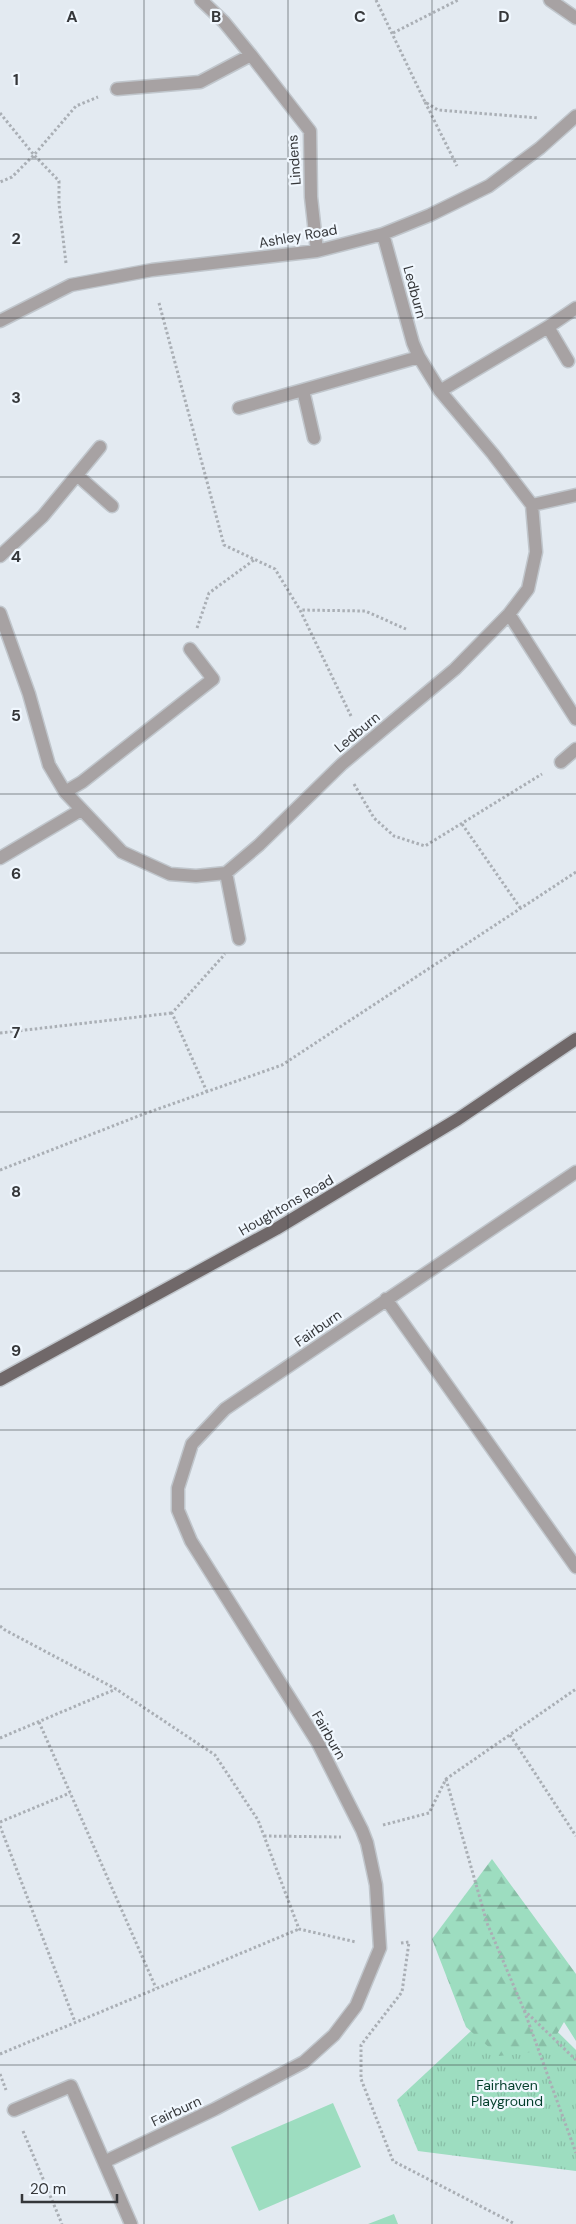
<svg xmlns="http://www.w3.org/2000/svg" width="576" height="2224" viewBox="0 0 576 2224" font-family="'DM Sans',sans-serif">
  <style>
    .grass { fill: url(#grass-tufts) }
    .forest { fill: url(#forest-firs) }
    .garden { fill: #9dddc0 }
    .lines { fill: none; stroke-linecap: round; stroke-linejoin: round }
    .minor-casing { stroke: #c0c6cc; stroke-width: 15 }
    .major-casing { stroke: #c0c6cc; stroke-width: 15 }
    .path { stroke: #aaafb5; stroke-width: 3; stroke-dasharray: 2.5 2.5; stroke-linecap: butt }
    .minor { stroke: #a7a2a3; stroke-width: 12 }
    .major { stroke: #706869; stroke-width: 12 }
    .grid { fill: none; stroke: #35373a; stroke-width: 1; stroke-opacity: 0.55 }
    .labels { text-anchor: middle; stroke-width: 4.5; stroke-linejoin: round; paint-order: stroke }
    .street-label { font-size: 14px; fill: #35373a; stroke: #f0f7fe }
    .park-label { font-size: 14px; fill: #033e2b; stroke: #f0f7fe }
    .grid-label { font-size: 16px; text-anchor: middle; font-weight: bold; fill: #35373a; stroke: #f0f7fe; stroke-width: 4.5; stroke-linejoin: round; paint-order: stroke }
  </style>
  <defs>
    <pattern id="grass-tufts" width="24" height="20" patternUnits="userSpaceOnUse" patternTransform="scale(1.25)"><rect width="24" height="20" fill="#9dddc0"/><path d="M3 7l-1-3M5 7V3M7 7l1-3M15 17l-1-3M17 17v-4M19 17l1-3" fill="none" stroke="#88bea6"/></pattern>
    <pattern id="forest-firs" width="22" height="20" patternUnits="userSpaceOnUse" patternTransform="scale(1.25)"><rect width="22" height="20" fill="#9dddc0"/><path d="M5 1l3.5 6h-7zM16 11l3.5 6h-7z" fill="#88bea6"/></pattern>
  </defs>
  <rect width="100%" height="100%" fill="#e3eaf1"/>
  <!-- grass -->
  <path class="grass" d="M515,1990L576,2050V2171L418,2151L397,2100Z"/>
  <!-- forest -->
  <path class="forest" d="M492,1859L576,1974V2041L564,2022L548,2050L499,2056L466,2027L432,1939Z"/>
  <!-- garden -->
  <path class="garden" d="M333,2103L361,2167L259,2211L231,2147Z
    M394,2214L398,2224H368Z"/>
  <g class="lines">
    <!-- minor casing -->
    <g class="minor-casing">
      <path id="minor" d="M201,0L224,22L251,55L310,131L311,197L317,251
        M550,0L576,18
        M117,89L200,82L251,55
        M0,321L71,285L152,270L317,251L383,234L430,215L489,186L540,148L576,116
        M548,327L576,308
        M303,390L419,357
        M440,391L548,327L568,361
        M239,408L303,390L314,438
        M77,475L112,506
        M532,505L576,495
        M0,556L43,516L100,447
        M0,613L29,694L49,765L65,792L122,852L170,874L196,876L226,873L259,845L342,764L455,669L509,614L528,589L536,552L532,505L493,454L440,391L419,357L413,343L383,234
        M509,614L576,719
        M561,762L576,749
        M65,792L82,782L213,679L190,649
        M0,858L81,810
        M226,873L239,939
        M386,1299L576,1567
        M14,2110L71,2086L131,2224
        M104,2162L215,2109L304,2062L334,2035L356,2006L380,1948L376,1885L367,1843L362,1830L318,1743L191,1541L178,1510V1488L192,1444L225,1409L576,1172"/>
    </g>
    <!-- major casing -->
    <g class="major-casing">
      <path id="major" d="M0,1380L276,1229L458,1119L576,1039"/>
    </g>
    <!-- path -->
    <path class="path" d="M376,0L425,102L438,110L539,118
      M393,33L458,0
      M425,102L457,166
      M0,113L34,155L12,177L0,182
      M66,263L59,204V181L34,155L76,106L98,97
      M159,303L224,545L275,569L300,610
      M197,628L209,593L254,560
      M351,716L300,610L365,611L406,629
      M354,784L374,818L394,836L425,846L542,774
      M462,824L521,909
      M0,1033L172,1013
      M207,1092L172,1013L225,954
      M0,1170L141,1115L282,1065L576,872
      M0,1626L5,1630L116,1689L215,1755L258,1820L299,1929L356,1942
      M39,1722L156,1988
      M510,1735L576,1836
      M0,1738L116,1689
      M446,1779L487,1923L524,2010L576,2153
      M0,1822L70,1793
      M383,1825L429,1813L446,1779L576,1689
      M0,1826L75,2022
      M264,1836L341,1837
      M401,1943L409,1942L402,1992L361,2045V2079L393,2161L515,2224
      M524,2010L576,2060
      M0,2054L299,1929
      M0,2074L6,2090
      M23,2131L62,2224"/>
    <!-- minor -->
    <use href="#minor" class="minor"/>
    <!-- major -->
    <use href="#major" class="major"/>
  </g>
  <!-- grid -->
  <path class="grid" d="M144,0V2224M288,0V2224M432,0V2224M0,159H576M0,318H576M0,477H576M0,635H576M0,794H576M0,953H576M0,1112H576M0,1271H576M0,1430H576M0,1589H576M0,1747H576M0,1906H576M0,2065H576"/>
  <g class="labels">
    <!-- street labels -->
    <g class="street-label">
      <text transform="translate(294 160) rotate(-94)" y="5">Lindens</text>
      <text transform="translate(298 236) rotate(-10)" y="5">Ashley Road</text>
      <text transform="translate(415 292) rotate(75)" y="5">Ledburn</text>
      <text transform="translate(357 732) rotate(-40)" y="5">Ledburn</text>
      <text transform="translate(286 1205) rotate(-30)" y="5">Houghtons Road</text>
      <text transform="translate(318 1328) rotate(-35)" y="5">Fairburn</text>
      <text transform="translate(329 1735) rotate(60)" y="5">Fairburn</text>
      <text transform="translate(176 2111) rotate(-25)" y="5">Fairburn</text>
    </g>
    <!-- park labels -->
    <g class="park-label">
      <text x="507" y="2090">Fairhaven<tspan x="507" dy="16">Playground</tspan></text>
    </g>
  </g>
  <g class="grid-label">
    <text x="72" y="22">A</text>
    <text x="216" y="22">B</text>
    <text x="360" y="22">C</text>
    <text x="504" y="22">D</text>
    <text x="16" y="85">1</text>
    <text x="16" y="244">2</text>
    <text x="16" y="403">3</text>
    <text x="16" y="562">4</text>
    <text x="16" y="721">5</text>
    <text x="16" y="879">6</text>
    <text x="16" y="1038">7</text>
    <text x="16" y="1197">8</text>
    <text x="16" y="1356">9</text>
  </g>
  <!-- scale -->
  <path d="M22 2194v8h95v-8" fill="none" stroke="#35373a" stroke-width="2.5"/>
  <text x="30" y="2194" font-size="15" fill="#35373a" stroke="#f0f7fe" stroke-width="4" paint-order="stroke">20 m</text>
</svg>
